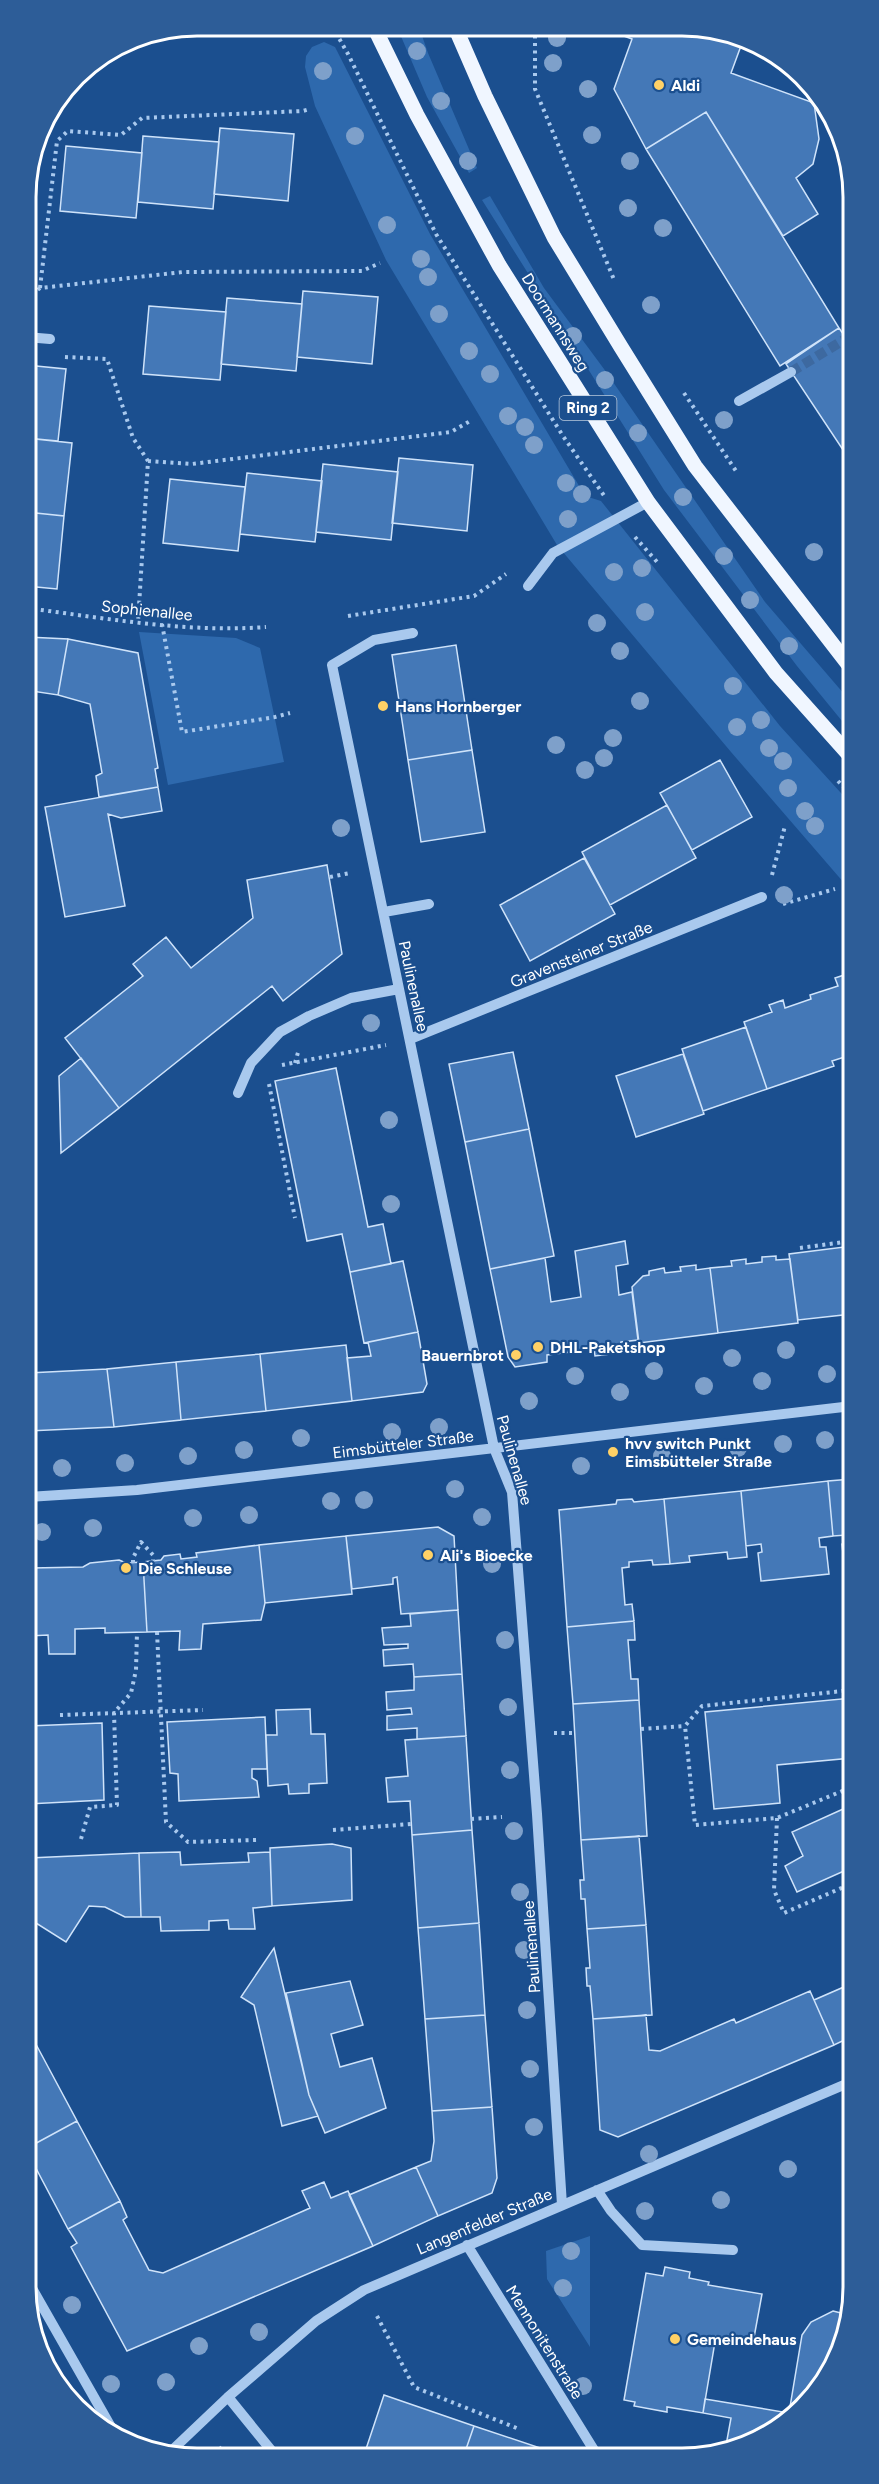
<svg xmlns="http://www.w3.org/2000/svg" width="879" height="2484" viewBox="0 0 879 2484" font-family="Figtree,sans-serif">
  <style>
    .green { fill: #2e69ad }
    .building { fill: #4478b7; stroke: #cfe3fa; stroke-width: 1.5 }
    .lines { fill: none; stroke-linecap: round; stroke-linejoin: round }
    .minor-tunnel { stroke: #3d69a0; stroke-width: 10; stroke-dasharray: 10 5; stroke-linecap: butt }
    .path { stroke: #a9c9ee; stroke-width: 4; stroke-dasharray: 3 4.5; stroke-linecap: butt }
    .minor { stroke: #a9c9ee; stroke-width: 10 }
    .major { stroke: #f0f6ff; stroke-width: 15 }
    .tree { fill: #7ea0ca }
    .poi-dot { fill: #ffd166; stroke: #1b4f8f; stroke-width: 2 }
    .labels { text-anchor: middle; stroke-width: 4.5; stroke-linejoin: round; paint-order: stroke }
    .shield { fill: #1b4f8f; stroke: #bbcadd; stroke-width: 1.5 }
    .shield-label { font-size: 15px; font-weight: bold; fill: #fff }
    .poi-label { font-size: 16px; font-weight: bold; fill: #fff; stroke: #1b4f8f; text-anchor: start }
    .street-label { font-size: 16px; fill: #fff; stroke: #1b4f8f }
    .rim { fill: none; stroke: #fff; stroke-width: 3 }
  </style>
  <rect width="100%" height="100%" fill="#1b4f8f"/>
  <!-- green -->
  <path class="green" d="M397,27H419L428,53L477,168L469,173L427,97Z
    M324,42L335,47L430,234L585,496L601,501L780,726L851,804V891L731,752L557,545L386,260L315,106L305,67L306,56L312,47Z
    M490,196L544,288L604,369L765,602L851,702V732L797,666L664,490L482,200Z
    M139,632L236,638L260,648L284,762L168,785Z
    M590,2236V2347L547,2279L546,2251Z"/>
  <!-- building -->
  <path class="building" d="M602,28L715,29L742,43L731,73L814,103L819,139L813,164L796,178L818,214L783,236L706,112L646,149L614,89L632,39Z
    M706,112L839,328L780,366L646,149Z
    M220,128L294,134L288,201L214,194Z
    M143,136L219,142L213,209L138,202Z
    M66,146L142,153L136,218L60,211Z
    M303,291L378,297L372,364L297,357Z
    M227,298L302,304L296,371L221,364Z
    M149,306L226,312L220,380L143,374Z
    M839,328L850,344L851,462L786,364Z
    M26,365L66,369L58,441L26,438Z
    M26,438L72,443L64,516L26,512Z
    M399,458L473,465L467,531L392,523Z
    M323,464L398,472L391,540L316,532Z
    M247,473L322,481L315,542L240,534Z
    M170,479L245,487L238,551L163,543Z
    M26,512L64,516L57,589L26,586Z
    M27,637L68,639L58,695L32,691L28,707Z
    M68,639L138,653L158,768L155,769L158,787L99,797L96,776L102,773L90,704L58,695Z
    M456,645L472,750L408,760L392,655Z
    M472,750L485,832L421,842L408,760Z
    M720,760L752,817L692,850L660,793Z
    M158,787L162,811L121,818L108,814L125,906L65,917L45,807Z
    M667,805L696,858L610,905L582,852Z
    M584,858L615,914L530,961L500,905Z
    M327,865L342,954L283,1001L272,986L119,1108L65,1038L143,976L133,964L166,937L191,968L253,918L247,880Z
    M850,973L851,1055L832,1061L834,1066L767,1089L744,1022L772,1012L769,1005L783,1000L785,1008L811,999L810,995L838,986L835,978Z
    M746,1027L767,1089L703,1111L682,1049Z
    M513,1052L529,1129L465,1142L449,1064Z
    M683,1054L704,1114L636,1137L616,1076Z
    M81,1058L119,1108L61,1153L59,1076Z
    M336,1068L368,1227L383,1224L391,1264L350,1272L342,1234L307,1241L275,1081Z
    M529,1129L554,1256L490,1269L465,1142Z
    M625,1241L628,1264L616,1266L619,1295L632,1292L638,1340L621,1342L618,1353L595,1356L594,1349L547,1355V1362L515,1367L508,1357L490,1269L545,1258L551,1302L581,1297L575,1251Z
    M852,1246V1314L798,1320L789,1254Z
    M776,1256V1260L790,1259L798,1323L718,1333L710,1268L732,1266L731,1261L746,1259V1264L762,1262V1257Z
    M403,1261L418,1332L364,1343L350,1272Z
    M696,1265V1270L710,1268L718,1333L639,1343L632,1287L643,1276L649,1275V1271L664,1268L665,1273L681,1271L680,1267Z
    M418,1332L427,1384L423,1392L352,1401L347,1358L371,1356L368,1342Z
    M346,1345L352,1401L266,1411L260,1354Z
    M260,1354L266,1411L181,1420L176,1362Z
    M176,1362L181,1420L114,1427L107,1369Z
    M107,1369L114,1427L28,1431V1373Z
    M852,1479V1571L845,1572L842,1544L848,1543L847,1535L833,1536L828,1481Z
    M828,1481L833,1536L819,1538L820,1547H826L829,1574L761,1581L758,1553L762,1552L761,1544L746,1546L741,1491Z
    M741,1491L747,1557L728,1559L727,1552L689,1556L690,1562L670,1564L664,1499Z
    M632,1499L634,1502L664,1499L670,1564L653,1565L652,1560L629,1562V1567L622,1568L625,1605L632,1604L634,1621L567,1627L559,1510L616,1504L617,1500Z
    M438,1527L454,1536L458,1610L401,1614L397,1577L393,1578V1584L352,1589L346,1536Z
    M346,1536L352,1594L265,1603L259,1545Z
    M259,1545L265,1603L261,1620L203,1624L201,1649L179,1650L180,1631L147,1632L143,1562L161,1560L164,1556L180,1554L181,1559L197,1557L196,1553Z
    M119,1560L126,1563L143,1562L147,1632L105,1633V1628L75,1629V1654H49L48,1635L28,1636V1600L32,1568L83,1567L90,1563Z
    M28,1568H32L28,1600Z
    M458,1610L462,1674L414,1677L413,1664L384,1666L383,1650L408,1648V1644L384,1645L382,1628L411,1626L410,1614Z
    M634,1621L635,1640H628L631,1679H638L639,1700L573,1704L567,1627Z
    M462,1674L466,1736L417,1739V1728L387,1730V1716L412,1714L411,1708L387,1710L386,1692L414,1690V1677Z
    M852,1698V1758L777,1765L780,1803L714,1809L705,1712Z
    M639,1700L647,1836L581,1840L573,1704Z
    M310,1709L311,1734H325L327,1783L309,1784V1793L289,1794L288,1784L268,1786L266,1735H277L276,1710Z
    M265,1717L267,1769H252V1778L257,1781L259,1797L179,1801L178,1774L170,1773L167,1722Z
    M102,1723L104,1800L28,1804V1726Z
    M466,1736L472,1830L412,1835L410,1801L388,1802L386,1778L408,1776L405,1740Z
    M852,1805L853,1867L797,1892L785,1866L803,1856L792,1832Z
    M472,1830L479,1923L418,1928L412,1835Z
    M639,1836L646,1925L587,1929L585,1899H581L580,1880H584L581,1840Z
    M332,1844L351,1848L352,1900L272,1906L270,1848Z
    M180,1852L181,1865L249,1862L248,1853L270,1852L272,1906L253,1908L255,1929H229L228,1920L209,1921V1930L161,1931L160,1917H141L139,1853Z
    M139,1853L141,1917H125L105,1907L89,1906L66,1942L28,1918L29,1858Z
    M479,1923L485,2015L425,2019L418,1928Z
    M646,1925L652,2015L593,2019L590,1986H587L586,1968H590L587,1929Z
    M274,1948L309,2095L318,2116L282,2126L254,2005L241,1997Z
    M350,1981L363,2025L331,2034L340,2067L372,2058L386,2108L325,2133L309,2095L286,1993Z
    M853,1983V2036L834,2045L814,2000Z
    M810,1991L834,2045L618,2137L600,2130L593,2019L646,2015L649,2050L660,2051L734,2019L736,2023Z
    M485,2015L492,2107L432,2111L425,2019Z
    M31,2035L77,2121L29,2147L28,2036Z
    M492,2107L497,2178L492,2193L438,2216L416,2167L431,2161L434,2141L432,2111Z
    M77,2121L120,2201L68,2229L29,2155V2147Z
    M416,2167L438,2216L373,2246L349,2195Z
    M324,2182L331,2198L348,2191L373,2246L127,2351L71,2247L77,2243L68,2229L120,2201L127,2217L123,2220L149,2270L163,2273L310,2208L302,2191Z
    M665,2267L690,2272L689,2278L709,2282L708,2285L762,2294L753,2343L716,2336L703,2413L667,2407V2412L634,2406L635,2402L624,2400L646,2273L663,2276Z
    M833,2311L849,2315L841,2352L811,2400L788,2419L802,2335L811,2322Z
    M384,2395L474,2426L464,2455H383L366,2449Z
    M705,2399L789,2413L788,2419L768,2435L725,2451L731,2418L703,2413Z
    M474,2426L561,2455H464Z"/>
  <g class="lines">
    <!-- minor-tunnel -->
    <path class="minor-tunnel" d="M791,372L847,338"/>
    <!-- path -->
    <path class="path" d="M332,26L348,54L436,234L563,436L605,497
      M535,28V89L615,282
      M40,288L57,141L68,131L121,135L142,118L303,111L310,109
      M26,299L40,288L183,272L362,271L380,263
      M847,338L850,340
      M65,357L107,359L133,438L148,461L138,622
      M684,393L738,474
      M148,461L192,464L451,432L472,420
      M635,537L658,563
      M26,608C105,618 186,633 266,627
      M348,616L474,596L506,574
      M162,624L182,732L275,717L290,713
      M838,781L851,795
      M772,875L785,826
      M330,877L350,873
      M783,904L835,889
      M295,1063L299,1049
      M282,1065L386,1045
      M269,1084L295,1218
      M800,1248L852,1241
      M133,1563V1558L141,1542L153,1555V1561
      M157,1632L166,1822L188,1842L257,1840
      M852,1690L702,1706L685,1726L695,1825L777,1818L852,1787
      M60,1715L203,1710
      M641,1729L685,1726
      M554,1733H575
      M777,1818L774,1890L784,1913L853,1883
      M471,1819L502,1817
      M333,1830L411,1824
      M81,1839L90,1807L117,1805L114,1713L131,1693L136,1670L137,1632
      M377,2316L414,2387L519,2429
      M219,2447L226,2455"/>
    <!-- minor -->
    <path class="minor" d="M26,337L50,339
      M739,401L791,372
      M528,586L553,553L648,502
      M413,633L374,640L332,665L494,1448L512,1492L537,1814L562,2205
      M384,912L429,904
      M410,1039L762,897
      M238,1093L251,1063L280,1032L309,1016L351,998L399,989
      M28,1497L137,1490L852,1406
      M597,2190L611,2211L642,2245L733,2250
      M467,2245L597,2455
      M29,2283L111,2427
      M228,2397L275,2455
      M167,2455L228,2397L316,2321L364,2290L853,2081"/>
    <!-- major -->
    <path class="major" d="M374,27L417,115L499,265L648,502L776,673L851,757
      M455,27L485,96L554,237L621,347L695,466L851,668"/>
  </g>
  <!-- trees -->
  <g class="tree">
    <circle cx="557" cy="38" r="9"/>
    <circle cx="417" cy="51" r="9"/>
    <circle cx="553" cy="63" r="9"/>
    <circle cx="323" cy="71" r="9"/>
    <circle cx="588" cy="89" r="9"/>
    <circle cx="441" cy="101" r="9"/>
    <circle cx="592" cy="135" r="9"/>
    <circle cx="355" cy="136" r="9"/>
    <circle cx="468" cy="161" r="9"/>
    <circle cx="630" cy="161" r="9"/>
    <circle cx="628" cy="208" r="9"/>
    <circle cx="387" cy="225" r="9"/>
    <circle cx="663" cy="228" r="9"/>
    <circle cx="421" cy="259" r="9"/>
    <circle cx="428" cy="277" r="9"/>
    <circle cx="651" cy="305" r="9"/>
    <circle cx="439" cy="314" r="9"/>
    <circle cx="573" cy="336" r="9"/>
    <circle cx="469" cy="351" r="9"/>
    <circle cx="490" cy="374" r="9"/>
    <circle cx="605" cy="380" r="9"/>
    <circle cx="508" cy="416" r="9"/>
    <circle cx="724" cy="420" r="9"/>
    <circle cx="525" cy="427" r="9"/>
    <circle cx="638" cy="433" r="9"/>
    <circle cx="534" cy="445" r="9"/>
    <circle cx="566" cy="483" r="9"/>
    <circle cx="582" cy="494" r="9"/>
    <circle cx="683" cy="497" r="9"/>
    <circle cx="568" cy="519" r="9"/>
    <circle cx="814" cy="552" r="9"/>
    <circle cx="724" cy="556" r="9"/>
    <circle cx="642" cy="568" r="9"/>
    <circle cx="614" cy="572" r="9"/>
    <circle cx="750" cy="600" r="9"/>
    <circle cx="645" cy="612" r="9"/>
    <circle cx="597" cy="623" r="9"/>
    <circle cx="789" cy="646" r="9"/>
    <circle cx="620" cy="651" r="9"/>
    <circle cx="733" cy="686" r="9"/>
    <circle cx="640" cy="701" r="9"/>
    <circle cx="761" cy="720" r="9"/>
    <circle cx="737" cy="727" r="9"/>
    <circle cx="613" cy="738" r="9"/>
    <circle cx="556" cy="745" r="9"/>
    <circle cx="769" cy="748" r="9"/>
    <circle cx="604" cy="758" r="9"/>
    <circle cx="783" cy="761" r="9"/>
    <circle cx="585" cy="770" r="9"/>
    <circle cx="788" cy="788" r="9"/>
    <circle cx="805" cy="811" r="9"/>
    <circle cx="815" cy="826" r="9"/>
    <circle cx="341" cy="828" r="9"/>
    <circle cx="784" cy="895" r="9"/>
    <circle cx="371" cy="1023" r="9"/>
    <circle cx="389" cy="1120" r="9"/>
    <circle cx="391" cy="1204" r="9"/>
    <circle cx="786" cy="1350" r="9"/>
    <circle cx="732" cy="1358" r="9"/>
    <circle cx="654" cy="1371" r="9"/>
    <circle cx="827" cy="1374" r="9"/>
    <circle cx="575" cy="1376" r="9"/>
    <circle cx="762" cy="1381" r="9"/>
    <circle cx="704" cy="1386" r="9"/>
    <circle cx="620" cy="1392" r="9"/>
    <circle cx="529" cy="1401" r="9"/>
    <circle cx="439" cy="1427" r="9"/>
    <circle cx="392" cy="1432" r="9"/>
    <circle cx="301" cy="1438" r="9"/>
    <circle cx="825" cy="1440" r="9"/>
    <circle cx="783" cy="1444" r="9"/>
    <circle cx="738" cy="1448" r="9"/>
    <circle cx="244" cy="1450" r="9"/>
    <circle cx="188" cy="1456" r="9"/>
    <circle cx="662" cy="1456" r="9"/>
    <circle cx="125" cy="1463" r="9"/>
    <circle cx="581" cy="1466" r="9"/>
    <circle cx="62" cy="1468" r="9"/>
    <circle cx="455" cy="1489" r="9"/>
    <circle cx="364" cy="1500" r="9"/>
    <circle cx="331" cy="1501" r="9"/>
    <circle cx="249" cy="1515" r="9"/>
    <circle cx="482" cy="1517" r="9"/>
    <circle cx="193" cy="1518" r="9"/>
    <circle cx="93" cy="1528" r="9"/>
    <circle cx="42" cy="1532" r="9"/>
    <circle cx="492" cy="1564" r="9"/>
    <circle cx="505" cy="1640" r="9"/>
    <circle cx="508" cy="1707" r="9"/>
    <circle cx="510" cy="1770" r="9"/>
    <circle cx="514" cy="1831" r="9"/>
    <circle cx="520" cy="1892" r="9"/>
    <circle cx="524" cy="1950" r="9"/>
    <circle cx="527" cy="2010" r="9"/>
    <circle cx="530" cy="2069" r="9"/>
    <circle cx="534" cy="2127" r="9"/>
    <circle cx="649" cy="2154" r="9"/>
    <circle cx="788" cy="2169" r="9"/>
    <circle cx="721" cy="2200" r="9"/>
    <circle cx="645" cy="2211" r="9"/>
    <circle cx="571" cy="2251" r="9"/>
    <circle cx="563" cy="2288" r="9"/>
    <circle cx="72" cy="2305" r="9"/>
    <circle cx="259" cy="2332" r="9"/>
    <circle cx="199" cy="2346" r="9"/>
    <circle cx="166" cy="2382" r="9"/>
    <circle cx="111" cy="2384" r="9"/>
    <circle cx="583" cy="2386" r="9"/>
  </g>
  <!-- markers -->
  <g class="poi-dot">
    <circle cx="659" cy="85" r="6"/>
    <circle cx="383" cy="706" r="6"/>
    <circle cx="538" cy="1347" r="6"/>
    <circle cx="516" cy="1355" r="6"/>
    <circle cx="613" cy="1452" r="6"/>
    <circle cx="428" cy="1555" r="6"/>
    <circle cx="126" cy="1568" r="6"/>
    <circle cx="675" cy="2339" r="6"/>
  </g>
  <g class="labels">
    <!-- shield labels -->
    <rect class="shield" x="559.5" y="396" width="57" height="24" rx="4.5"/>
    <g class="shield-label">
      <text x="588" y="413">Ring 2</text>
    </g>
    <!-- poi labels -->
    <g class="poi-label">
      <text x="671" y="91">Aldi</text>
      <text x="395" y="712">Hans Hornberger</text>
      <text x="550" y="1353">DHL-Paketshop</text>
      <text x="504" y="1361" text-anchor="end">Bauernbrot</text>
      <text x="625" y="1449">hvv switch Punkt<tspan x="625" dy="18">Eimsbütteler Straße</tspan></text>
      <text x="440" y="1561">Ali's Bioecke</text>
      <text x="138" y="1574">Die Schleuse</text>
      <text x="687" y="2345">Gemeindehaus</text>
    </g>
    <!-- street labels -->
    <g class="street-label">
      <text transform="translate(556 322) rotate(58)" y="6">Doormannsweg</text>
      <text transform="translate(147 610) rotate(6)" y="6">Sophienallee</text>
      <text transform="translate(581 954) rotate(-22)" y="6">Gravensteiner Straße</text>
      <text transform="translate(414 986) rotate(78)" y="6">Paulinenallee</text>
      <text transform="translate(403 1444) rotate(-7)" y="6">Eimsbütteler Straße</text>
      <text transform="translate(515 1460) rotate(74)" y="6">Paulinenallee</text>
      <text transform="translate(531 1947) rotate(-94)" y="6">Paulinenallee</text>
      <text transform="translate(484 2221) rotate(-23)" y="6">Langenfelder Straße</text>
      <text transform="translate(545 2342) rotate(58)" y="6">Mennonitenstraße</text>
    </g>
  </g>
  <!-- crop -->
  <path d="M0 0H879V2484H0ZM197 36H682A161 161 0 0 1 843 197V2287A161 161 0 0 1 682 2448H197A161 161 0 0 1 36 2287V197A161 161 0 0 1 197 36Z" fill="#2d5d98" fill-rule="evenodd"/>
  <path class="rim" d="M197 36H682A161 161 0 0 1 843 197V2287A161 161 0 0 1 682 2448H197A161 161 0 0 1 36 2287V197A161 161 0 0 1 197 36Z"/>
</svg>
